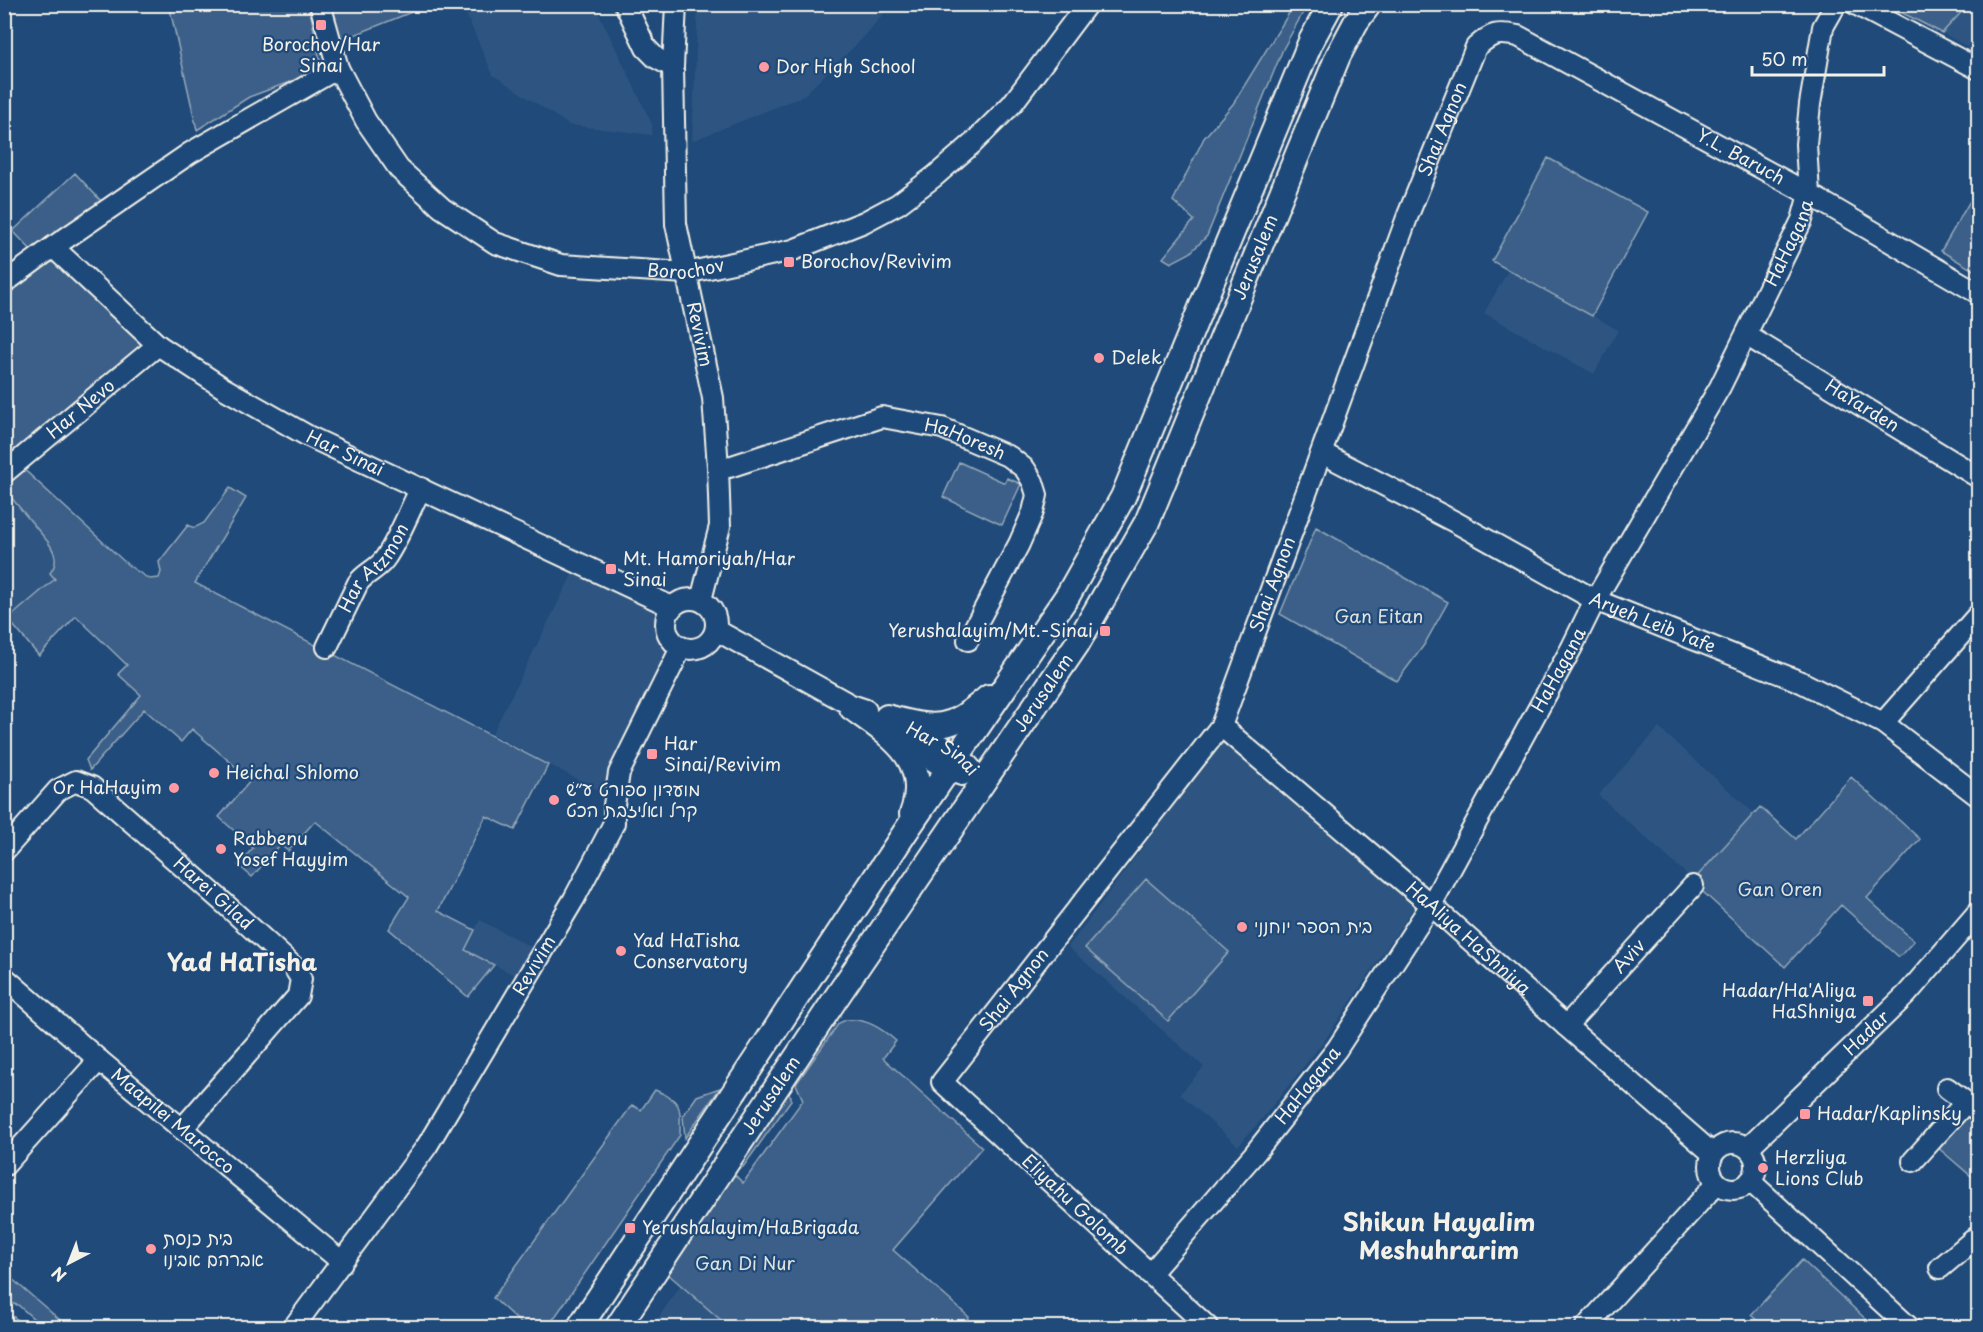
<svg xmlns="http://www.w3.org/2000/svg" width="1983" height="1332" viewBox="0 0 1983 1332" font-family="'Playpen Sans','Playpen Sans Hebrew',sans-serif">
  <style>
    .built { fill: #2d5581 }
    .green { fill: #3a5f88; stroke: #97a8b8; stroke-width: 1.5 }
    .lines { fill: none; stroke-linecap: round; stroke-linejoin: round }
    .minor-casing { stroke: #f4f1e8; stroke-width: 24 }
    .major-casing { stroke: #f4f1e8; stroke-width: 28 }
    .minor { stroke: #1f4a7a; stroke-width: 20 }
    .major { stroke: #1f4a7a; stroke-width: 24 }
    .poi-dot { fill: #ff9aa2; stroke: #1f4a7a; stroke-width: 2 }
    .labels { text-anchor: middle; stroke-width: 4.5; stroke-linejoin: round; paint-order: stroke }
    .poi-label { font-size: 18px; fill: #f4f1e8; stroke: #1f4a7a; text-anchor: start }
    .street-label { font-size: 18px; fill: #f4f1e8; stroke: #1f4a7a }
    .park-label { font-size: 18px; fill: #e1e2de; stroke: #1f4a7a }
    .district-label { font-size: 24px; font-weight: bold; fill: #f4f1e8; stroke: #1f4a7a }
  </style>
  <rect width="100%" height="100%" fill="#1f4a7a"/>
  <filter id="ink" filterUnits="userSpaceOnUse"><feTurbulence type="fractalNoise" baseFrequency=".0167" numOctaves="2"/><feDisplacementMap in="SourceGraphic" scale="12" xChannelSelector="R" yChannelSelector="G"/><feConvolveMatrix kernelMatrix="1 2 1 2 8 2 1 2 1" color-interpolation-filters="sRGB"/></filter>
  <g filter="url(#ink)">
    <!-- built -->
    <path class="built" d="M462,5H595L652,124V135L569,125L493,75Z
      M698,5L699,4L891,5L862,39L803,96L692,141Z
      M1968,5H1978V53L1942,33Z
      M1509,269L1618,330L1594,374L1484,313Z
      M4,490L48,542L53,550L56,561V579L8,619L4,615Z
      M576,567L665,610L661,621V629L665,639L674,648L603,793L492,734Z
      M1659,728L1754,813L1693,880L1598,795Z
      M1223,740L1414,907L1325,1040L1262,1119L1238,1146L1180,1094L1204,1067L1068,947Z
      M480,920L531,947L516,976L465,950Z
      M681,1285L729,1327L651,1328Z"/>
    <!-- green -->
    <path class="green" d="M327,4L429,5L337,42Z
      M169,5H309L322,70L249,97L197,130Z
      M1294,5H1307L1283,49L1207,236L1190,253L1171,263L1163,258L1194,220L1173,201L1204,138L1233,104Z
      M1887,5H1968L1942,33Z
      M1548,158L1648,212L1592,316L1492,261Z
      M75,173L101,201L34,253L13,231Z
      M1978,187V273L1941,251Z
      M53,247L158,345L17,463L128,565L149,579L159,578L161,572L159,562L188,525L194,528L204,523L230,488L246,498L195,583L548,765L515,830L486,816L438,911L475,930L465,950L494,965L468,997L389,929L409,897L315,821L288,851L280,845L252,877L238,865L253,848L219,817L251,780L192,729L181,742L144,709L90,770L86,760L141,695L118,674L127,665L76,616L39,656L8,619L55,579L50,573C59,562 55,552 48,542L5,490L4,283Z
      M959,462L1005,483L1007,478L1021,484L1002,525L943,497Z
      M1316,527L1448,602L1424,645L1397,681L1280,614Z
      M1851,777L1920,839L1867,898L1914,941L1899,957L1841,905L1785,967L1692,882L1760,807L1796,839Z
      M1146,879L1229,952L1168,1021L1085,948Z
      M846,1020C866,1018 881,1028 896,1041L883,1058L982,1147L893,1250L969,1317L960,1327H729L668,1274L632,1327L628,1328L786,1091L791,1096V1100L743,1167L738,1168L734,1174L743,1183L803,1100L796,1084L839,1023Z
      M720,1088L685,1138L683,1116L697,1096Z
      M655,1090C684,1102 680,1107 680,1135L548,1327H525L493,1298L632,1105L641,1110Z
      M1968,1109L1978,1118V1182L1936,1146Z
      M1802,1260L1870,1323L1867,1327H1764L1751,1315Z
      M4,1272L60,1320L53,1327H43L18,1305L5,1302Z
      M5,1313L14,1317L21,1323V1327H5Z"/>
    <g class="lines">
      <!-- minor casing -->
      <g class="minor-casing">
        <g id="minor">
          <path id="s1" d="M320,4L338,68L366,121L399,169L442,208L495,243L561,265L686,273L793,250L864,222L898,204L935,176L972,144L1012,104L1087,4"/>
          <path d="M625,4L646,48L656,58L673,67"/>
          <path id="s2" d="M676,4L673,67L676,224L713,398L718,467L720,526L701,600"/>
          <path d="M1855,4L1978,69"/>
          <path id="s3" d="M53,247L158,345L225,389L308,436L672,607"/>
          <path d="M4,283L53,247L190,153L338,68"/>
          <path id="s4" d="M1746,335L1978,477"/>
          <path id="s5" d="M1322,453L1457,523L1595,600L1801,682L1883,723L1978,796"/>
          <path id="s6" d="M718,467H729L882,417L942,428L1010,457L1025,469L1033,482L1037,495L1033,512L1019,544L968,640"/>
          <path id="s7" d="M4,473L158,345"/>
          <circle cx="691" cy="624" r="25"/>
          <path d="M716,630L851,705L866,710"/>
          <path id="s8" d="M327,647L358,583C366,572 379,569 386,557C400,536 409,511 421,488"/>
          <path d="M1883,723L1978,615"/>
          <path id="s9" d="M905,726L958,754L983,782"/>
          <path id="s10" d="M1221,726L1431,905L1566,1026L1713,1154"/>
          <path d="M897,737L947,770L962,775"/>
          <path id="s11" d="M4,851L58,790L76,781L92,787L224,903L293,966L301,979L298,996L182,1129"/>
          <path id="s12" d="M4,977L99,1060L342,1262"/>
          <path id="s13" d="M1566,1026L1693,886"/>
          <path d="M1947,1088L1978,1111"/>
          <circle cx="1733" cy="1166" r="23"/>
          <path id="s14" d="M1748,1148L1907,994L1978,912"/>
          <path d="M1913,1161L1966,1102"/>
          <path d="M4,1166L99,1060"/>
          <path d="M1750,1181L1910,1328"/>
          <path d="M1940,1268L1978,1236"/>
          <path id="s15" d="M1150,1274L1255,1153L1337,1049L1431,905L1572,647L1595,600L1720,387L1802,220L1809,194L1806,144L1810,104L1823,27L1836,4"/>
          <path id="s16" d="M293,1328L427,1146L574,899L614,823V805L619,773L681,648"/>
          <path id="s17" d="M1209,1328L942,1082L1221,726L1408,215L1476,47C1492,33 1497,32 1518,36L1809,194L1978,293"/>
          <path d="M1585,1328L1717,1183"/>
        </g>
      </g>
      <!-- major casing -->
      <g class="major-casing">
        <g id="major">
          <path d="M852,708C891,736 932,760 912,814"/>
          <path d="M887,717C937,730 948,732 989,697"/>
          <path d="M579,1328L906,831L1068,595L1123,497L1311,41L1331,4"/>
          <path id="s18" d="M617,1328L836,998L1077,644L1147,522L1338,56L1356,22L1369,4"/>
        </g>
      </g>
      <!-- minor -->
      <use href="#minor" class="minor"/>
      <!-- major -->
      <use href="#major" class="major"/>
    </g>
  </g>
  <!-- markers -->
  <g class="poi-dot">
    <rect x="315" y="19" width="12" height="12" rx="3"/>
    <circle cx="764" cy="67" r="6"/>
    <rect x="783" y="256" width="12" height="12" rx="3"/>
    <circle cx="1099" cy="358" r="6"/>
    <rect x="605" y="563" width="12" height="12" rx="3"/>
    <rect x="1099" y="625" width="12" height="12" rx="3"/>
    <rect x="646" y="748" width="12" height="12" rx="3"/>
    <circle cx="214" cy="773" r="6"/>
    <circle cx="174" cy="788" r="6"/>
    <circle cx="554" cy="800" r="6"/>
    <circle cx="221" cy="849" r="6"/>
    <circle cx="1242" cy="927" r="6"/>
    <circle cx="621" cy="951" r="6"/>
    <rect x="1862" y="995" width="12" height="12" rx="3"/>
    <rect x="1799" y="1108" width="12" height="12" rx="3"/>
    <circle cx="1763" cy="1168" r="6"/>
    <rect x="624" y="1222" width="12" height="12" rx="3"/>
    <circle cx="151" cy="1249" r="6"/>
  </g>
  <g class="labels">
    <!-- poi labels -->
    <g class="poi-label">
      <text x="321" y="51" text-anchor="middle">Borochov/Har<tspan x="321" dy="21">Sinai</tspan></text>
      <text x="776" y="73">Dor High School</text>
      <text x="801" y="268">Borochov/Revivim</text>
      <text x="1111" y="364">Delek</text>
      <text x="623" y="565">Mt. Hamoriyah/Har<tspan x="623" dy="21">Sinai</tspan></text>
      <text x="1093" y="637" text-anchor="end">Yerushalayim/Mt.-Sinai</text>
      <text x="664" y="750">Har<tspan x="664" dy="21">Sinai/Revivim</tspan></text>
      <text x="226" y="779">Heichal Shlomo</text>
      <text x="162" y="794" text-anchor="end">Or HaHayim</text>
      <text x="566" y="796">מועדון ספורט ע״שׁ<tspan x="566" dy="21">קרל ואליזבת הכט</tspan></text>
      <text x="233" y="845">Rabbenu<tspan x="233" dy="21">Yosef Hayyim</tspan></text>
      <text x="1254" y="933">בית הספר יוחנני</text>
      <text x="633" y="947">Yad HaTisha<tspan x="633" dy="21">Conservatory</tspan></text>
      <text x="1856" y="997" text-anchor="end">Hadar/Ha'Aliya<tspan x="1856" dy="21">HaShniya</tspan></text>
      <text x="1817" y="1120">Hadar/Kaplinsky</text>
      <text x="1775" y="1164">Herzliya<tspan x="1775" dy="21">Lions Club</tspan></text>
      <text x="642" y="1234">Yerushalayim/HaBrigada</text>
      <text x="163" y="1245">בית כנסת<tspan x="163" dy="21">אברהם אבינו</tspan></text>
    </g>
    <!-- street labels -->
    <g class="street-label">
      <text dy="6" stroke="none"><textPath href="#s17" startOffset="1452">Shai Agnon</textPath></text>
      <text dy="6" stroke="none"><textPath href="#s17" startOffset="1840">Y.L. Baruch</textPath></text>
      <text dy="6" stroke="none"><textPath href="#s15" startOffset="1218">HaHagana</textPath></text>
      <text dy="6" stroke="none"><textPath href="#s18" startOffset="1251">Jerusalem</textPath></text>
      <text dy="6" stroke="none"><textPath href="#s1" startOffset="501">Borochov</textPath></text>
      <text dy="6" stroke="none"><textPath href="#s2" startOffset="333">Revivim</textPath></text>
      <text dy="6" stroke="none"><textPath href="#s4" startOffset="136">HaYarden</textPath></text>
      <text dy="6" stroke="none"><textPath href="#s7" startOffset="100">Har Nevo</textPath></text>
      <text dy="6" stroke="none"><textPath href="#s6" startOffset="258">HaHoresh</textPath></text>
      <text dy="6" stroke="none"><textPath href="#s3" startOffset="360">Har Sinai</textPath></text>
      <text dy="6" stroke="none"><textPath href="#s8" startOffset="93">Har Atzmon</textPath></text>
      <text dy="6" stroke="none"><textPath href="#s17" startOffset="966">Shai Agnon</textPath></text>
      <text dy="6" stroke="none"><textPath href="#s5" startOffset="372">Aryeh Leib Yafe</textPath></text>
      <text dy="6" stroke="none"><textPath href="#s15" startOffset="732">HaHagana</textPath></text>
      <text dy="6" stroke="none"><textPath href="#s18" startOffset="765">Jerusalem</textPath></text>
      <text dy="6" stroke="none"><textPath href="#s9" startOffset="44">Har Sinai</textPath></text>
      <text dy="6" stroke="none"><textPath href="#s11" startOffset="280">Harei Gilad</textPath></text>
      <text dy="6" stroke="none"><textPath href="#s10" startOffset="326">HaAliya HaShniya</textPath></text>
      <text dy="6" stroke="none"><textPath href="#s13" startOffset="94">Aviv</textPath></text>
      <text dy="6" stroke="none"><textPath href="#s16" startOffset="436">Revivim</textPath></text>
      <text dy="6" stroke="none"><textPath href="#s17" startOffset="480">Shai Agnon</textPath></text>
      <text dy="6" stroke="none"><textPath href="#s14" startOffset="165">Hadar</textPath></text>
      <text dy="6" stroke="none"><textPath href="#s15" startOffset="246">HaHagana</textPath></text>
      <text dy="6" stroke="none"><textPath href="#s18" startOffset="279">Jerusalem</textPath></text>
      <text dy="6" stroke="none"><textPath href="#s12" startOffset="222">Maapilei Marocco</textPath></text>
      <text transform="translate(1075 1205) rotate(43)" y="6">Eliyahu Golomb</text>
    </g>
    <!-- park labels -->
    <g class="park-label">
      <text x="1379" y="623">Gan Eitan</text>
      <text x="1780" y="896">Gan Oren</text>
      <text x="745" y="1270">Gan Di Nur</text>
    </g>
    <!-- district labels -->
    <g class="district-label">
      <text x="242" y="971">Yad HaTisha</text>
      <text x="1439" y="1231">Shikun Hayalim<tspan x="1439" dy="28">Meshuhrarim</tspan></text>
    </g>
  </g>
  <!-- margin -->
  <rect width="1983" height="1332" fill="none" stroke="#1f4a7a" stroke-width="24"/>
  <rect x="12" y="12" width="1959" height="1308" fill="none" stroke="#f4f1e8" stroke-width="2" filter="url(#ink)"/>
  <!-- north arrow -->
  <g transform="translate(69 1263) rotate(222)" stroke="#1f4a7a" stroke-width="4.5" paint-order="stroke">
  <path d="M0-4.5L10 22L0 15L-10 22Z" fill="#f4f1e8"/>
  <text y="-9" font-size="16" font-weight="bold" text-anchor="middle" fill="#f4f1e8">N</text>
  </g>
  <!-- scale -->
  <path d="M1752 66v9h132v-9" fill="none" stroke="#f4f1e8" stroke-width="3"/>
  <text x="1761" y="66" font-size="18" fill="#f4f1e8" stroke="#1f4a7a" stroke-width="4.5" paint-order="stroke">50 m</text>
</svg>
